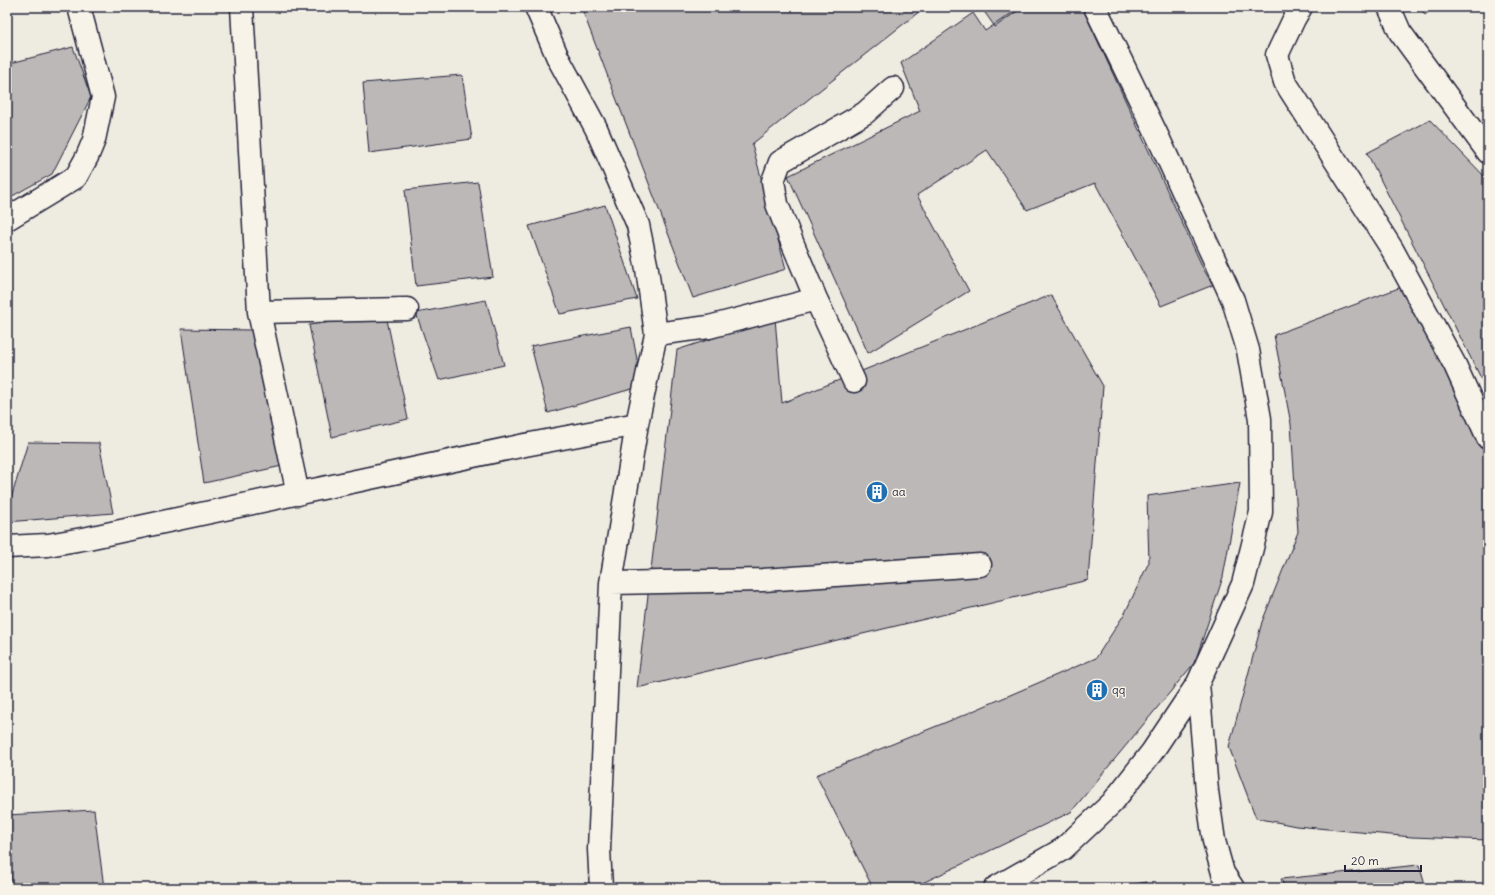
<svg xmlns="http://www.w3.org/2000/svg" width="1495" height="895" viewBox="0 0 1495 895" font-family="Delius,sans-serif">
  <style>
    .building { fill: #bbb8b7; stroke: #22223b }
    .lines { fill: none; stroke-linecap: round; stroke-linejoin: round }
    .minor-casing { stroke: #22223b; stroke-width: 25 }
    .minor { stroke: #f7f3e8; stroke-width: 22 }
    .labels { text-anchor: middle; stroke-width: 3; stroke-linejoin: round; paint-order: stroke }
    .poi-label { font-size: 12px; fill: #22223b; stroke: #f7f3e8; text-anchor: start }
  </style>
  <rect width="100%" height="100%" fill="#eeebe1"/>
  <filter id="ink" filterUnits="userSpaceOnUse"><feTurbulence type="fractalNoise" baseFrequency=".025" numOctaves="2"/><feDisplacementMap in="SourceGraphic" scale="8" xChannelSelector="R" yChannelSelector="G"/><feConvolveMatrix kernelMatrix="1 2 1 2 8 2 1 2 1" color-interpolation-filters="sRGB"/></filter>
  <g filter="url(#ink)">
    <!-- building -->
    <path class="building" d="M589,7H925L752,144L786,269L693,298L583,12Z
      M981,7H1023L995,27Z
      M1021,7H1082L1204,270L1213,285L1161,306L1095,183L1027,210L987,150L917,195L969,291L868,353L788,176L920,111L901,63L973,13L985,31Z
      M1420,7H1434L1425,15Z
      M73,47L91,97L52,174L7,199V64Z
      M462,75L472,139L369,153L363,83Z
      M1430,120L1488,180V381L1484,384L1367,153Z
      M478,182L493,277L416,286L405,190Z
      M605,205L637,299L560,314L529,226Z
      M1404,286L1458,390L1488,460V840L1412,837L1296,826L1256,818L1229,747L1262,622L1298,532L1291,424L1274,335Z
      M1051,295L1103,386L1088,580L637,688L677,350L775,318L782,403Z
      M486,300L504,365L439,380L416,313Z
      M386,315L408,419L332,437L309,325Z
      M631,327L642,386L548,413L531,346Z
      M181,329L252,330L282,466L204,483Z
      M28,442L99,443L113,513L7,522V512Z
      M1240,483L1223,577L1195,662L1071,812L912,888H873L816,775L959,717L1096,658L1125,613L1149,562L1147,496Z
      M94,810L104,888H12L7,850V815Z
      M1419,865L1426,888H1285L1281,879Z
      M1146,882V888H1114Z"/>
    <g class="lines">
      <!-- minor casing -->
      <g class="minor-casing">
        <path id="minor" d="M242,7L259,312L298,494
          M536,7L558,58L596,128L638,225L647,269L656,334L637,424L611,583L599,849L601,888
          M1301,7L1294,19L1277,55L1285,82L1392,249L1455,365L1488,438
          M1389,7L1400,32L1488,152
          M7,219L76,177L87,157L94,140L103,97L79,7
          M259,312L407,309
          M656,334L709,327L816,299
          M854,381L816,299L790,237L777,204L773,181L780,162L865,113L893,88
          M7,547L48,545L88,538L525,445L637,424
          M611,583L763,580L980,565
          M1198,683L1207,791L1214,841L1223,873L1233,888
          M995,888L1063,849L1112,803L1152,752L1198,683L1243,584L1261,512L1260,419L1248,350L1233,300L1157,135L1095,7"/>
      </g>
      <!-- minor -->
      <use href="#minor" class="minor"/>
    </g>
  </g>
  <!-- icons -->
  <defs>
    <g id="building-disc" transform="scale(1.15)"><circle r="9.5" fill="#1f6fb2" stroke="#f7f3e8"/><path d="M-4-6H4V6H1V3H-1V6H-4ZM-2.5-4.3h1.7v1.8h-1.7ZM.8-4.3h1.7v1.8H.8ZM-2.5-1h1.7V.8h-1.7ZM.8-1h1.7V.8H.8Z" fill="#fff"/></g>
  </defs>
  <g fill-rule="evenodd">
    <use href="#building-disc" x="877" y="492"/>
    <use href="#building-disc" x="1097" y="690"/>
  </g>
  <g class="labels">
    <!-- poi labels -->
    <g class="poi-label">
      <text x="892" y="496">aa</text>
      <text x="1112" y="694">qq</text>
    </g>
  </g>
  <!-- margin -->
  <rect width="1495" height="895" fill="none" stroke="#f7f3e8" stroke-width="24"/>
  <rect x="12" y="12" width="1471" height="871" fill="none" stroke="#22223b" stroke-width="1.5" filter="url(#ink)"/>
  <!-- scale -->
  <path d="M1345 865v6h76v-6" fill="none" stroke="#22223b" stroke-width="2"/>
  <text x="1351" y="865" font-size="12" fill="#22223b" stroke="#f7f3e8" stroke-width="3" paint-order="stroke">20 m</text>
</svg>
